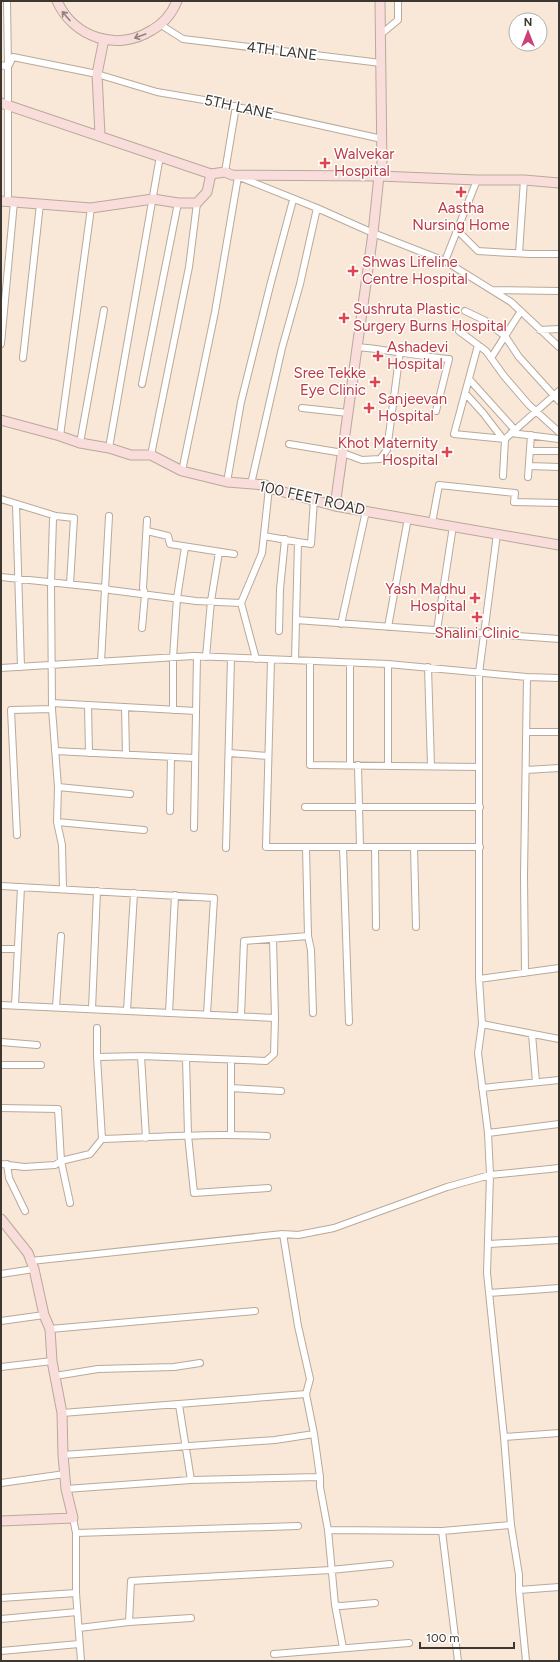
<svg xmlns="http://www.w3.org/2000/svg" width="560" height="1662" viewBox="0 0 560 1662" font-family="Figtree,sans-serif">
  <style>
    .lines { fill: none; stroke-linecap: round; stroke-linejoin: round }
    .street-casing { stroke: #b9a99a; stroke-width: 8 }
    .secondary-casing { stroke: #b9a99a; stroke-width: 11 }
    .street { stroke: #fff; stroke-width: 6 }
    .secondary { stroke: #f9dddb; stroke-width: 9 }
    .oneway { stroke: #92827d }
    .health-dot { fill: #e0444e; stroke: #fff; stroke-width: 1.5 }
    .labels { text-anchor: middle; stroke-width: 3; stroke-linejoin: round; paint-order: stroke }
    .street-label { font-size: 15px; fill: #3d3731; stroke: #fff }
    .health-label { font-size: 15px; fill: #be3a42; stroke: #fff; text-anchor: start }
  </style>
  <rect width="100%" height="100%" fill="#f9e8d8"/>
  <g class="lines">
    <!-- street casing -->
    <g class="street-casing">
      <path id="street" d="M161,25L183,39L381,63
        M380,35L398,20V1
        M1,65L8,67L7,1
        M225,172L236,106
        M237,176L317,208L373,233L445,261L511,302L559,347
        M8,201V67L13,57L97,74L157,92L210,101L382,139
        M457,230L478,251L529,254H559
        M519,253L524,180
        M445,261L477,180
        M492,290L559,291
        M465,311L484,320L505,336L519,357L559,401
        M540,330L559,329
        M459,331L486,351L504,376L529,405L559,432
        M1,344L14,202
        M478,345L454,434L505,439
        M358,347C389,350 419,356 449,359L436,411
        M23,358L40,204
        M491,358L521,311
        M469,379L514,429
        M142,384L178,203
        M465,393L483,413L503,439
        M302,408L348,413
        M511,433L559,439
        M60,436L91,208
        M80,443L104,310
        M289,444L343,453L362,460L380,459L387,450L400,351
        M109,448L160,156
        M530,451H559
        M151,455L189,267L197,203
        M529,466L559,467
        M182,471L215,312L238,177
        M503,476L505,439L559,391
        M528,477L531,435
        M227,482L241,402L271,282L293,200
        M251,484L282,348L300,284L317,208
        M1,499L56,516
        M16,504L21,667
        M432,523L439,485L515,493L514,502L559,503
        M147,531L168,536L170,544L234,554
        M497,534L479,673V979L482,1024L478,1053L488,1133L490,1175L487,1273L504,1437L511,1525L519,1575V1590L526,1661
        M264,536L298,542L295,660
        M298,542L311,544L314,500
        M1,577L105,588L110,590L196,601L241,603
        M70,584L74,518L56,516L53,519L51,582L52,709L58,787L57,822L144,830
        M296,620L559,639
        M341,624L366,511
        M388,627L408,518
        M142,628L145,594L143,588L147,520
        M437,630L453,526
        M279,631L280,589L285,539
        M206,657L211,601L219,552
        M256,659L241,603L262,553L269,488
        M271,660L266,847H480
        M310,661V765L479,767
        M101,662L109,516
        M350,663V765
        M388,664V766
        M428,667L431,766
        M1,668L193,656L388,664L527,677L559,678
        M52,703L196,711
        M88,705L89,753
        M125,707L126,755
        M173,710V658L177,598L185,547
        M527,732H559
        M55,751L194,758
        M229,753L268,756
        M358,765L360,847
        M526,770L559,768
        M58,787L130,794
        M305,807H480
        M170,811L171,757
        M57,822L62,845L63,889
        M194,828L197,656
        M17,835L11,710L52,709
        M306,847L308,936L311,950L313,1013
        M343,847L349,1022
        M375,847L376,927
        M414,847L416,927
        M226,848L231,658
        M1,886L214,898L207,1014
        M1,949H18
        M525,973L524,876L527,677
        M479,979L559,968
        M1,1005L275,1018
        M15,1005L21,887
        M56,1007L61,936
        M92,1009L97,891
        M127,1011L134,893
        M169,1013L175,895
        M241,1016L244,941L308,936
        M482,1024L559,1039
        M532,1034L536,1082
        M1,1042L37,1045
        M141,1056L146,1138
        M97,1057L141,1056L266,1061L274,1054L275,1018L273,939
        M186,1058L188,1135L194,1193L268,1188
        M1,1065H41
        M231,1088L281,1091
        M482,1088L559,1080
        M1,1108L58,1109L61,1161L70,1203
        M488,1133L559,1124
        M231,1134V1060
        M102,1139C157,1137 212,1133 267,1136
        M1,1164L24,1167L55,1165L61,1161L90,1154L102,1139L97,1057V1028
        M7,1164L9,1178L25,1211
        M283,1234L298,1235L334,1228L447,1187L490,1175L559,1168
        M489,1244L559,1240
        M31,1261L283,1234L298,1326L310,1379L306,1394L314,1434L320,1477V1487L328,1530L335,1605L343,1648
        M1,1274L34,1269
        M489,1293L559,1288
        M1,1321L44,1315
        M50,1329L255,1311
        M1,1367L52,1361
        M55,1376L98,1369L174,1367L200,1363
        M179,1405L191,1480
        M62,1413L306,1394
        M504,1437L559,1433
        M63,1455L275,1440L314,1434
        M1,1483L65,1474
        M66,1489L191,1480L320,1477
        M73,1518L76,1533V1593L81,1661
        M328,1530L442,1531L511,1525
        M442,1531L458,1661
        M76,1533L298,1526
        M519,1590L559,1587
        M1,1598L76,1593
        M335,1605L341,1606L375,1603
        M1,1619L77,1612
        M129,1622L191,1618
        M79,1628L129,1622L131,1581L331,1570L390,1564
        M1,1651L79,1644
        M274,1654L409,1643"/>
    </g>
    <!-- secondary casing -->
    <g class="secondary-casing">
      <path id="secondary" d="M57,1C74,38 117,52 152,30C163,24 172,13 177,1
        M1,103L211,174L225,172L232,175L379,176L477,180H524L559,183
        M100,135L97,74L104,39
        M1,201L91,208L153,199L178,203H197L207,192L211,174
        M1,420L60,436L80,443L109,448L131,455H151L182,471L227,482L265,485L269,488L335,506L559,545
        M335,506L373,233L379,176L382,168L380,1
        M1,1219L28,1253L34,1269L44,1315L50,1329L52,1361L62,1413L63,1455L66,1489L73,1518L1,1521"/>
    </g>
    <!-- street -->
    <use href="#street" class="street"/>
    <!-- secondary -->
    <use href="#secondary" class="secondary"/>
  </g>
  <!-- one-way arrows -->
  <defs><path id="oneway-shaft" d="M-6 0H5M1.5-3L5.5 0L1.5 3" fill="none" stroke-width="1.6" stroke-linecap="round" stroke-linejoin="round"/></defs>
  <g class="oneway">
    <use href="#oneway-shaft" transform="translate(66 16) rotate(-131)"/>
    <use href="#oneway-shaft" transform="translate(140 36) rotate(160)"/>
  </g>
  <!-- markers -->
  <g class="health-dot">
    <path d="M323 157h4v4h4v4h-4v4h-4v-4h-4v-4h4z"/>
    <path d="M459 186h4v4h4v4h-4v4h-4v-4h-4v-4h4z"/>
    <path d="M351 265h4v4h4v4h-4v4h-4v-4h-4v-4h4z"/>
    <path d="M342 312h4v4h4v4h-4v4h-4v-4h-4v-4h4z"/>
    <path d="M376 350h4v4h4v4h-4v4h-4v-4h-4v-4h4z"/>
    <path d="M373 376h4v4h4v4h-4v4h-4v-4h-4v-4h4z"/>
    <path d="M367 402h4v4h4v4h-4v4h-4v-4h-4v-4h4z"/>
    <path d="M445 446h4v4h4v4h-4v4h-4v-4h-4v-4h4z"/>
    <path d="M473 592h4v4h4v4h-4v4h-4v-4h-4v-4h4z"/>
    <path d="M475 611h4v4h4v4h-4v4h-4v-4h-4v-4h4z"/>
  </g>
  <g class="labels">
    <!-- street labels -->
    <g class="street-label">
      <text transform="translate(282 51) rotate(7)" y="5">4TH LANE</text>
      <text transform="translate(239 107) rotate(12)" y="5">5TH LANE</text>
      <text transform="translate(312 498) rotate(13)" y="5">100 FEET ROAD</text>
    </g>
    <!-- health labels -->
    <g class="health-label">
      <text x="334" y="159">Walvekar<tspan x="334" dy="17">Hospital</tspan></text>
      <text x="461" y="213" text-anchor="middle">Aastha<tspan x="461" dy="17">Nursing Home</tspan></text>
      <text x="362" y="267">Shwas Lifeline<tspan x="362" dy="17">Centre Hospital</tspan></text>
      <text x="353" y="314">Sushruta Plastic<tspan x="353" dy="17">Surgery Burns Hospital</tspan></text>
      <text x="387" y="352">Ashadevi<tspan x="387" dy="17">Hospital</tspan></text>
      <text x="366" y="378" text-anchor="end">Sree Tekke<tspan x="366" dy="17">Eye Clinic</tspan></text>
      <text x="378" y="404">Sanjeevan<tspan x="378" dy="17">Hospital</tspan></text>
      <text x="438" y="448" text-anchor="end">Khot Maternity<tspan x="438" dy="17">Hospital</tspan></text>
      <text x="466" y="594" text-anchor="end">Yash Madhu<tspan x="466" dy="17">Hospital</tspan></text>
      <text x="477" y="638" text-anchor="middle">Shalini Clinic</text>
    </g>
  </g>
  <!-- border -->
  <rect width="560" height="1662" fill="none" stroke="#3d3731" stroke-width="4"/>
  <!-- north arrow -->
  <g transform="translate(528 32)"><circle r="19" fill="#ffffff" stroke="#b1afad"/>
  <path d="M0-3L7 15L0 10L-7 15Z" fill="#cc4173"/>
  <text y="-6" font-size="11" font-weight="bold" text-anchor="middle" fill="#3d3731">N</text>
  </g>
  <!-- scale -->
  <path d="M420 1642v6h94v-6" fill="none" stroke="#3d3731" stroke-width="2"/>
  <text x="426" y="1642" font-size="12" fill="#3d3731" stroke="#ffffff" stroke-width="3" paint-order="stroke">100 m</text>
</svg>
